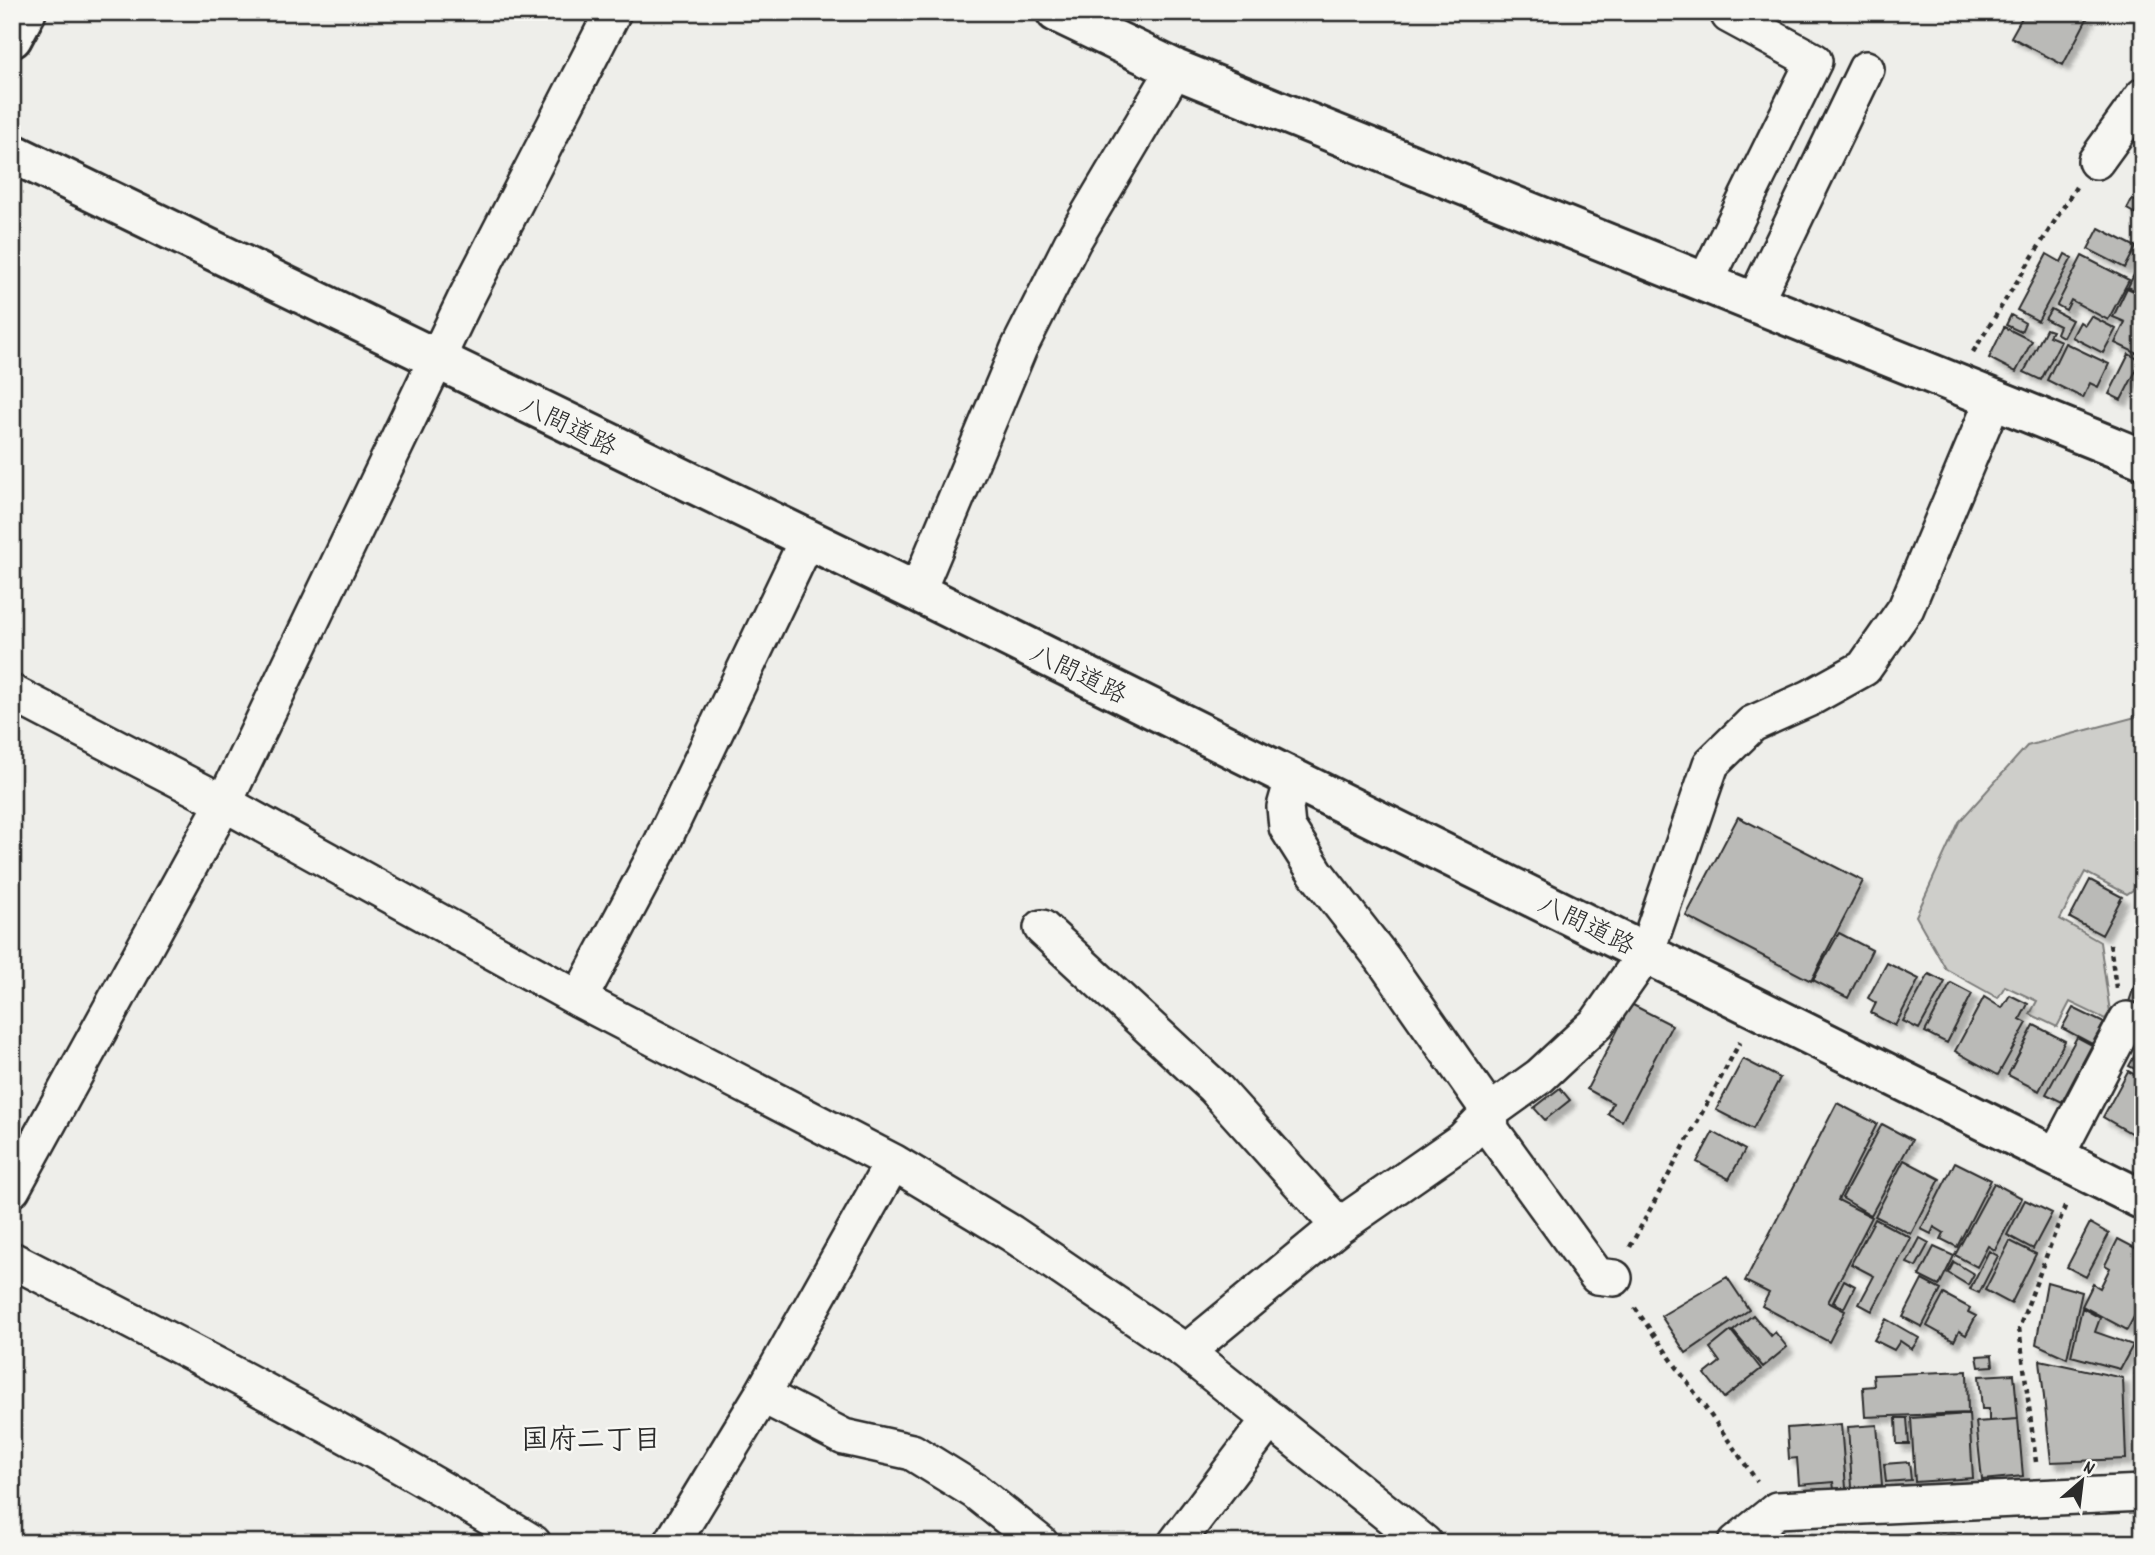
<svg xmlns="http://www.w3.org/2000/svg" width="2155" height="1555" viewBox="0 0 2155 1555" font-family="Dekko,'Klee One',sans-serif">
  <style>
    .green { fill: #cececa; stroke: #7c7c7a; stroke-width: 2 }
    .building { fill: #babab7; stroke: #2b2b2b; stroke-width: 2; filter: url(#shadow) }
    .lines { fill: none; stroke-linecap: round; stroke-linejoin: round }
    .minor-casing { stroke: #2b2b2b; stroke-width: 40 }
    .tertiary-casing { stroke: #2b2b2b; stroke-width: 44 }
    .secondary-casing { stroke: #2b2b2b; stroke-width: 44 }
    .trunk-casing { stroke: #2b2b2b; stroke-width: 44 }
    .path { stroke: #2b2b2b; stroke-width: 4.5; stroke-dasharray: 5 5; stroke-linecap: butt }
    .minor { stroke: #f6f6f2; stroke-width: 35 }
    .tertiary { stroke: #f6f6f2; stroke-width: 38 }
    .secondary { stroke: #f6f6f2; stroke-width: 38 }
    .trunk { stroke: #f6f6f2; stroke-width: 38 }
    .labels { text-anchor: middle; stroke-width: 5; stroke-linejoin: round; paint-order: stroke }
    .street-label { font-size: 26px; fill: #2b2b2b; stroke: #f6f6f2 }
    .neighbourhood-label { font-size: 28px; font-weight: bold; fill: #2b2b2b; stroke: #f6f6f2 }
  </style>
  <defs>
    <filter id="shadow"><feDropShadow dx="6" dy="6" stdDeviation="2" flood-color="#0004"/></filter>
  </defs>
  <rect width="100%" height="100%" fill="#eeeeea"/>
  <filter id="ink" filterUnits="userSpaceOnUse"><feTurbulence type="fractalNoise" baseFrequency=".0143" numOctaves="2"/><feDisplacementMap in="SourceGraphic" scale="14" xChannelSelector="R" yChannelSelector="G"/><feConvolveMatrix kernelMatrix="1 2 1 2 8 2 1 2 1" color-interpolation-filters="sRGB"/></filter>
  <g filter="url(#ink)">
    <!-- green -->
    <path class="green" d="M2143,715V883L2127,894L2085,872L2060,919L2100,942L2110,1012L2105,1019L2070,1002L2057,1027L2030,1014L2037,1001L2005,986L1998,998L1946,969L1916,916L1959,822L2027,746Z"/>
    <!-- building -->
    <path class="building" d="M2025,12L2061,15L2063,12H2079L2088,17L2063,65L2011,37Z
      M2132,199L2143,205V218L2127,209Z
      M2099,228L2136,247L2125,268L2088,249Z
      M2047,254L2061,262L2065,254L2072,258L2038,321L2017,310Z
      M2082,256L2129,280L2108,320L2071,300L2066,310L2057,305Z
      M2143,256V294L2128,287Z
      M2127,288L2143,295V349L2140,355L2115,343L2125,322L2113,317Z
      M2051,309L2072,320L2063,337L2056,333L2059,326L2045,319Z
      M2011,315L2025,323L2021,332L2006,325Z
      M2091,316L2116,329L2103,353L2072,337L2080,322L2085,325Z
      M2004,327L2032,341L2016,372L1989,358Z
      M2046,329L2052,331L2049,336L2061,341L2041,380L2024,372Z
      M2065,343L2109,364L2098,387L2090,383L2083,398L2047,380Z
      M2129,354L2141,361L2121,400L2109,394Z
      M1738,817L1863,881L1811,981L1686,916Z
      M2090,880L2122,897L2102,935L2070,918Z
      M1839,933L1872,950L1848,998L1813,980Z
      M1887,963L1919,979L1895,1026L1871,1013L1876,1003L1868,998Z
      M1929,974L1945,982L1919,1029L1903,1021Z
      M2137,978L2143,980V1014L2127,1008Z
      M1951,983L1972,994L1947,1043L1925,1032Z
      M2010,995L2028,1004L2020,1019L2027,1023L1998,1075L1955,1051L1984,997L2002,1008Z
      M1631,1004L1672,1025L1622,1121L1608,1114L1613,1103L1587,1089Z
      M2073,1008L2104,1023L2092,1044L2062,1028Z
      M2034,1025L2065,1041L2039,1091L2008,1075Z
      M2077,1037L2092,1045L2062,1102L2046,1094Z
      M2143,1040V1073L2129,1066Z
      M1743,1059L1780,1078L1753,1129L1716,1110Z
      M2128,1071L2143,1079V1140L2103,1117Z
      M1560,1088L1570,1100L1545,1120L1534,1108Z
      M1837,1103L1877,1124L1838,1200L1872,1217L1828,1302L1845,1311L1829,1342L1762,1306L1769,1293L1745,1281Z
      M1882,1124L1912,1140L1871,1215L1842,1198Z
      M1713,1132L1745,1150L1729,1179L1697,1162Z
      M1904,1160L1940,1179L1911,1234L1875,1216Z
      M1955,1162L1991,1180L1957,1247L1941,1239L1944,1233L1934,1227L1931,1234L1921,1229Z
      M1994,1183L2022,1198L1995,1250L1988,1246L1977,1267L1955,1255Z
      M2025,1200L2052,1213L2033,1249L2007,1235Z
      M1875,1219L1911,1238L1872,1311L1859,1304L1874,1276L1851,1264Z
      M2090,1223L2109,1234L2086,1277L2067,1267Z
      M1920,1238L1929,1243L1916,1267L1907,1263Z
      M2118,1239L2143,1252V1300L2127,1330L2082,1306L2093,1284L2100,1288L2110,1268L2105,1265Z
      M2010,1241L2036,1254L2011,1304L1985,1290Z
      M1934,1247L1954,1256L1939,1286L1919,1276Z
      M1989,1251L1998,1256L1979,1293L1970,1289Z
      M1954,1262L1974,1274L1968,1285L1948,1273Z
      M1727,1277L1749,1310L1686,1353L1661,1316Z
      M1844,1280L1855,1286L1844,1308L1833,1302Z
      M1922,1280L1941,1290L1922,1327L1903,1317Z
      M2047,1282L2082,1292L2067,1358L2036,1344Z
      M1944,1294L1970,1308L1968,1312L1976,1316L1966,1335L1959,1331L1954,1341L1927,1326Z
      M2082,1308L2100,1318L2095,1332L2133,1345L2120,1369L2071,1356Z
      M1753,1315L1771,1336L1775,1332L1787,1347L1763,1367L1733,1331Z
      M1886,1319L1919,1338L1912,1349L1900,1341L1894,1350L1874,1340Z
      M1731,1331L1761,1369L1724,1398L1705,1374L1720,1362L1710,1348Z
      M2143,1347V1374H2135Z
      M1992,1355L1993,1366L1979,1367L1977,1356Z
      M2040,1360L2123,1378L2126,1459L2051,1462Z
      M1967,1371L1968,1413L1865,1417L1863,1387L1874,1386L1873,1375Z
      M2014,1374L2018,1419L1989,1421V1409H1982L1979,1376Z
      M2135,1379H2143V1439L2139,1440Z
      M1969,1414L1973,1478L1915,1482L1911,1418Z
      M1896,1418H1907L1909,1444H1897Z
      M2018,1419L2023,1476L1982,1480L1976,1422Z
      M1841,1424L1846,1488L1834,1489L1833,1482L1799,1485L1797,1458L1789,1459L1787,1428Z
      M1877,1425L1882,1485L1852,1487L1848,1427Z
      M2143,1444V1464H2139L2138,1445Z
      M1909,1462L1911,1480L1886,1482L1884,1464Z
      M1934,1532H1961V1543H1934Z
      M1918,1533V1543H1882V1536Z
      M1876,1536V1543H1821V1540Z"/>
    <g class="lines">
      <!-- minor casing -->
      <g class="minor-casing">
        <path id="minor" d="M2096,161L2143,96
          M1705,283L1814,61L1729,15L1730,12
          M1754,303L1866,69
          M917,592L1019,348L1073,241L1175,69
          M12,693L224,803L579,999L893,1162L1011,1233L1186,1352L1424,1543
          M1293,779L1285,807L1287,827L1316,873L1383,959L1490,1112L1491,1130L1597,1276L1614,1278
          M1042,928L1214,1087L1339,1226
          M579,999L662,843L807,540
          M2056,1156L2127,1020L2143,1025
          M12,1189L224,803L465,300L613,12
          M12,1260C189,1350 363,1440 533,1543
          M1186,1352L1339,1226L1463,1140L1490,1112L1540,1076L1597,1023L1646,953L1711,764L1752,724L1810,698L1864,668L1906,608L1994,398
          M762,1395L844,1437L912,1452L975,1491L1040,1543
          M672,1543L762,1395L893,1162
          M1176,1543L1270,1419
          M1736,1543L1777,1510L2143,1493"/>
      </g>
      <!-- tertiary casing -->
      <g class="tertiary-casing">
        <path id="tertiary" d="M1056,12L1175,69L2143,459"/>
      </g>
      <!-- secondary casing -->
      <g class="secondary-casing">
        <path id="secondary" d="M12,153L917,592L2143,1200"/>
      </g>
      <!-- trunk casing -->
      <g class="trunk-casing">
        <path id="trunk" d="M12,38L26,12"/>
      </g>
      <!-- path -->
      <path class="path" d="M1973,352L2076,187
        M2110,944L2116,988
        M1630,1247L1740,1042
        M1635,1308L1757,1481
        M2036,1462L2019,1328L2066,1204"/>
      <!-- minor -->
      <use href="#minor" class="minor"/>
      <!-- tertiary -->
      <use href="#tertiary" class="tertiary"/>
      <!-- secondary -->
      <use href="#secondary" class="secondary"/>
      <!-- trunk -->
      <use href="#trunk" class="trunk"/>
    </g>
  </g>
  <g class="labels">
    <!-- street labels -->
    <g class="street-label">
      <text transform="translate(569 425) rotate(26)" y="9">八間道路</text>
      <text transform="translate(1079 673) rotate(26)" y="9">八間道路</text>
      <text transform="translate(1587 924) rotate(26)" y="9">八間道路</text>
    </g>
    <!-- neighbourhood labels -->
    <g class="neighbourhood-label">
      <text x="591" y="1448">国府二丁目</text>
    </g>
  </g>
  <!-- margin -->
  <rect width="2155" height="1555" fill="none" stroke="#f6f6f2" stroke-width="42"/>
  <rect x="21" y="21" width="2113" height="1513" fill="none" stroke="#2b2b2b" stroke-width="2.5" filter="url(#ink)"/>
  <!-- north arrow -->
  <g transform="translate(2082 1481) rotate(28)" stroke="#f6f6f2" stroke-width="5" paint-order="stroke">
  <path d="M0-5L12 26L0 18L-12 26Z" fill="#2b2b2b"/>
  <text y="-10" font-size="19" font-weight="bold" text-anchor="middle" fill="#2b2b2b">N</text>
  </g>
</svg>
